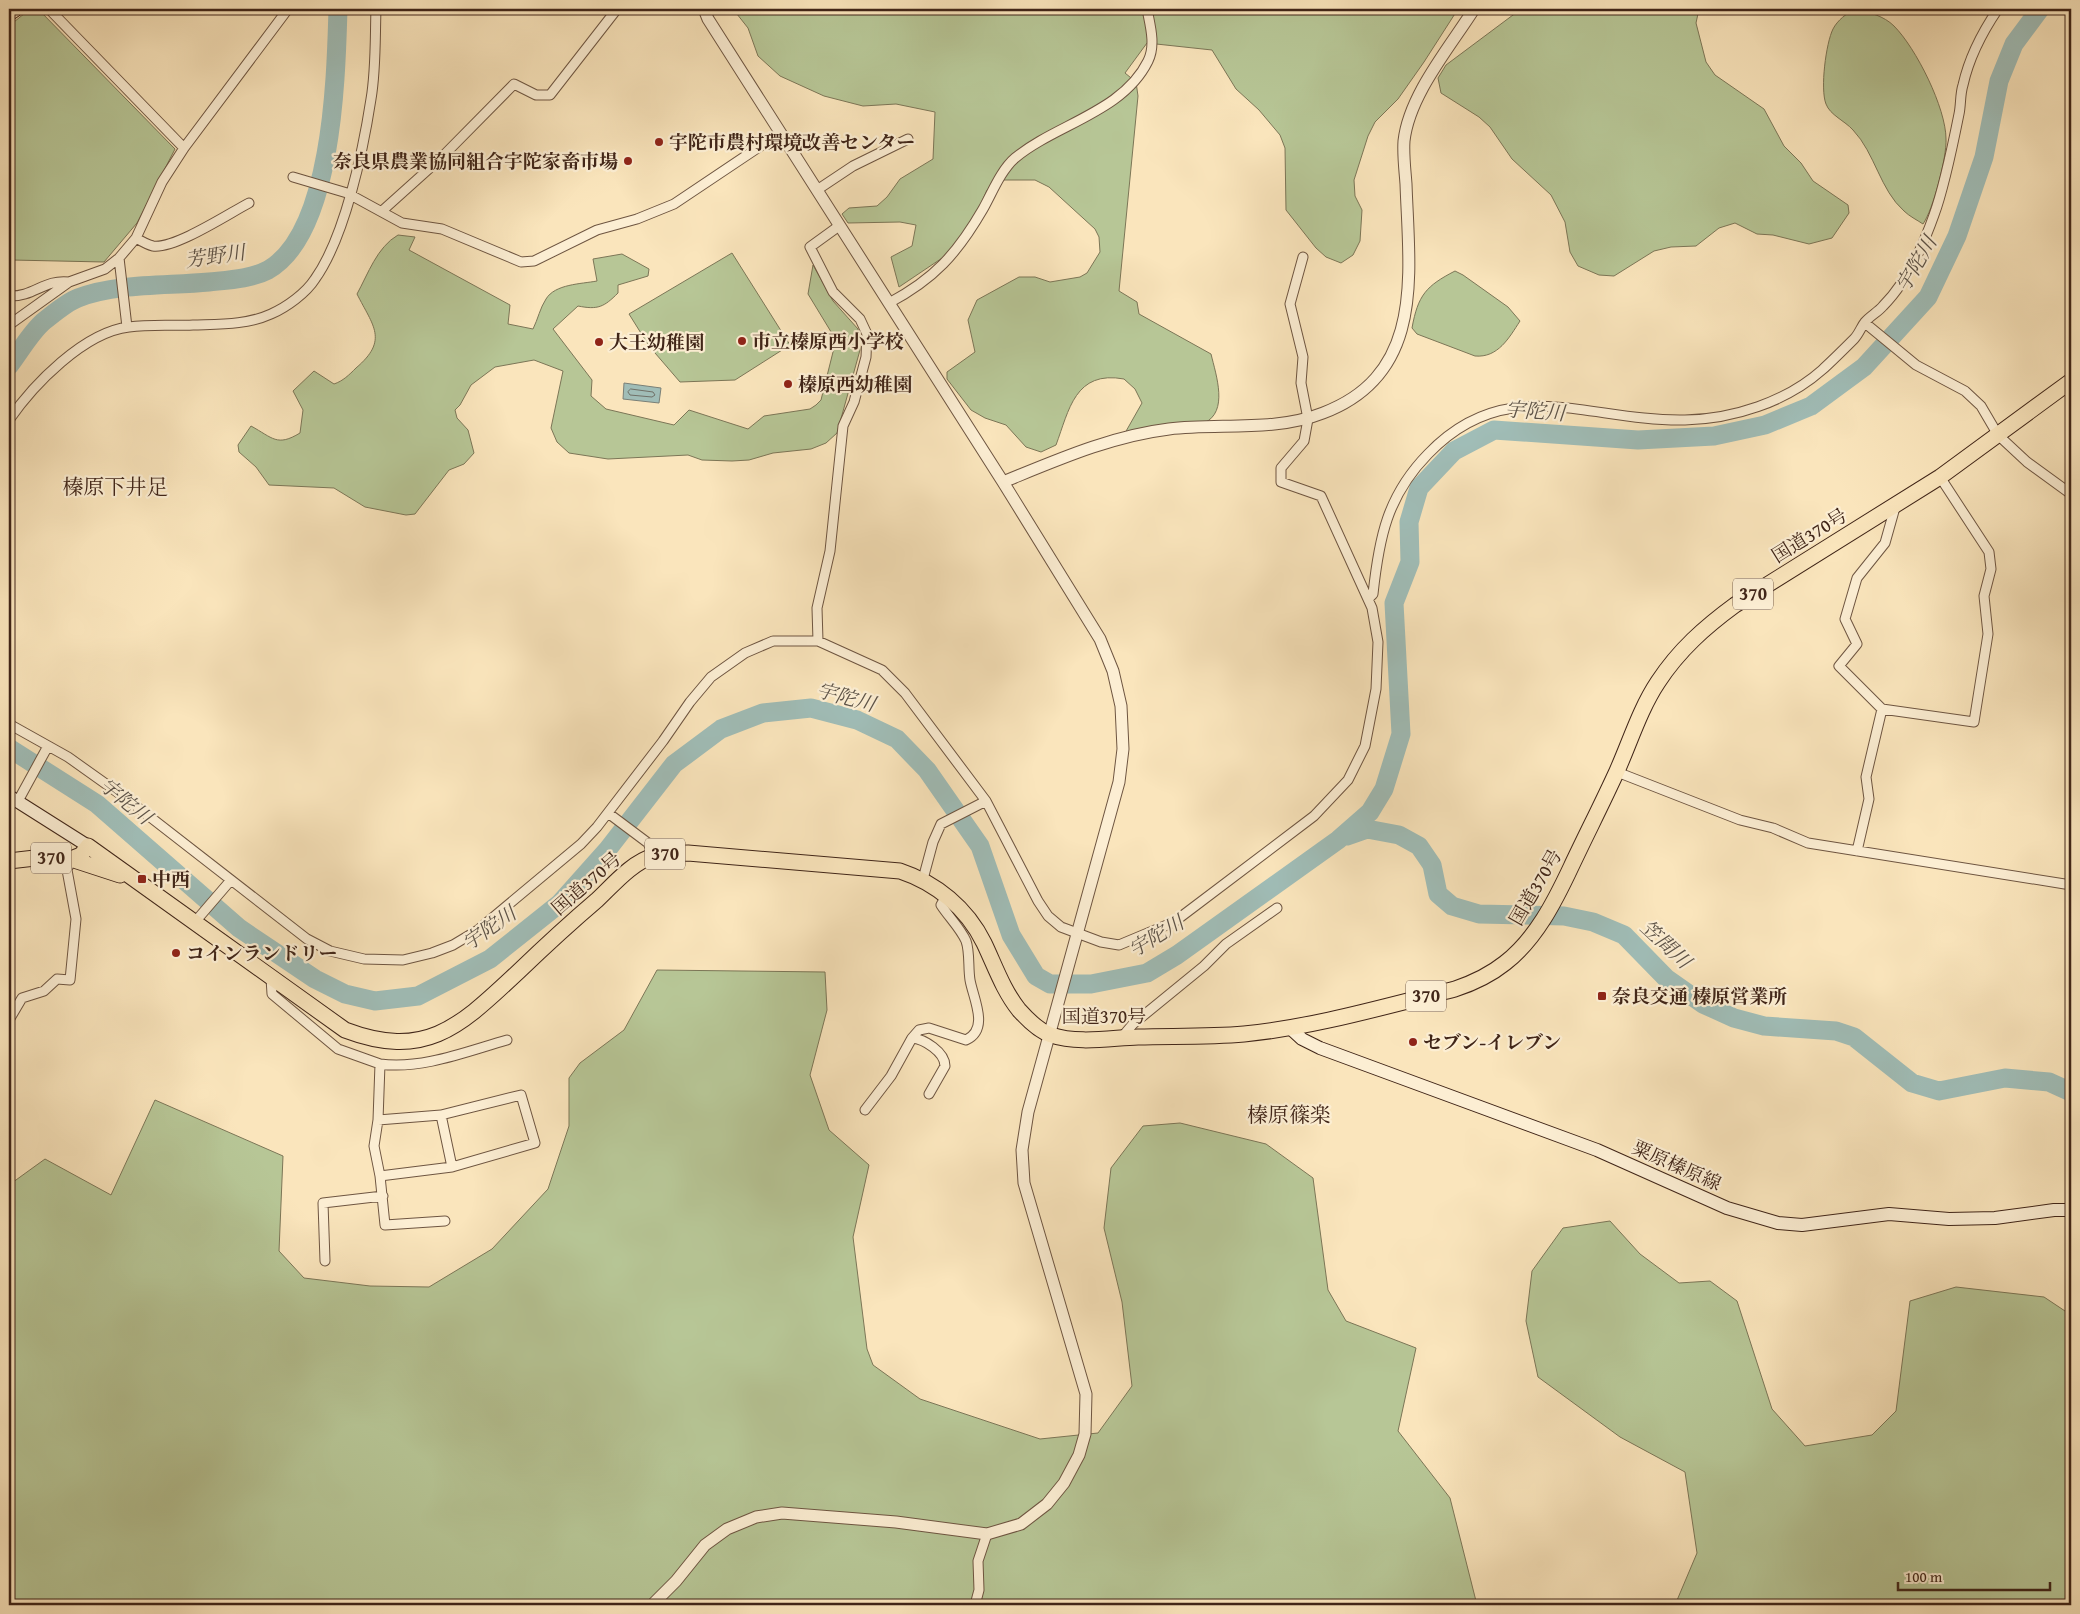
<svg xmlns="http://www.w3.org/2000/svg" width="2080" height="1614" viewBox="0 0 2080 1614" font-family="'Gentium Book Plus','Noto Serif JP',serif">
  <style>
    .green { fill: #b7c696; stroke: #7c7657 }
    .water { fill: #a0bdb7; stroke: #7a8077 }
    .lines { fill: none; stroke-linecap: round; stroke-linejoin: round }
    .shore { stroke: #707168; stroke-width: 1 }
    .river { stroke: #a0bdb7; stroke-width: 19 }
    .minor-casing { stroke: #6e5541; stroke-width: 11 }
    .tertiary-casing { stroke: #6e5541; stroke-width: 13 }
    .secondary-casing { stroke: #402518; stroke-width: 14 }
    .primary-casing { stroke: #402518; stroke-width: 17 }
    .trunk-casing { stroke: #402518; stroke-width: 17 }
    .minor { stroke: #fceed3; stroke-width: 9 }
    .tertiary { stroke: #fceed3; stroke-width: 11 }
    .secondary { stroke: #fceed3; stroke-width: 12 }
    .primary { stroke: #fae5bc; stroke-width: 15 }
    .trunk { stroke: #fae5bc; stroke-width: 15 }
    .poi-dot { fill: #8f2418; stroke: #fceed3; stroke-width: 2 }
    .labels { text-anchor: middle; stroke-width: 4.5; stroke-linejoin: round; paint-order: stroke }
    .shield { fill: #fceed3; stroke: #786150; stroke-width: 1 }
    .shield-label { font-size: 18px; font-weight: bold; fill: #402518 }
    .poi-label { font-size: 19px; font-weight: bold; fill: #402518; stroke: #fceed3; text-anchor: start }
    .street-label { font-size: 19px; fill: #402518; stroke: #fceed3 }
    .water-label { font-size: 20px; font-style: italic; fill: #5d5348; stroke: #fceed3 }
    .quarter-label { font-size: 21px; fill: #402518; stroke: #fceed3 }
  </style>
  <rect width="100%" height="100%" fill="#fae5bc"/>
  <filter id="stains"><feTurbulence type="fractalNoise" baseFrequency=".004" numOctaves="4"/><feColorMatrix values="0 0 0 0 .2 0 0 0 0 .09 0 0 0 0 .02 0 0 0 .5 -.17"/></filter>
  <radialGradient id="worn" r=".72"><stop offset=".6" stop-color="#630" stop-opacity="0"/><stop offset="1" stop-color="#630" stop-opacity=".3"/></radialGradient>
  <!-- green -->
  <path class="green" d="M30,9H38L175,149L137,223L104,262L12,260L9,256V26Z
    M733,9H1458L1424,62L1398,99L1375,122L1368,136L1354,180L1355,196L1362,210L1360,241L1353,255L1341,263L1326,257L1316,248L1286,210L1285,148L1280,135L1259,110L1236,89L1212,50L1147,43L1125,73L1136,82L1138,96L1119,291L1137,302L1139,314L1211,354C1216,375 1229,412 1204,423L1125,433L1142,403L1135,389L1124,379C1075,370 1069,410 1056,445L1041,452L1026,447L1006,425L985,418L971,410L947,379V372L975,352L968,320L977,300L1019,277H1035L1050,282L1080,277L1087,273L1100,252L1099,237L1095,229L1049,187L1035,180H998L987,190L963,244L899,287L891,257L912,246L916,225L900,222L848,223L842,214L849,208L877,206L887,197L900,179L933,159L935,112L896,104L863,106L824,96L780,76L758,56L748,28Z
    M1521,9H1699L1696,23L1706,62L1715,75L1764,109L1784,146L1801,163L1813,181L1848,205L1849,213L1832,238L1809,244L1773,235L1757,234L1735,223L1719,228L1696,246L1671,247L1654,251L1614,276L1599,275L1578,266L1570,252L1565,222L1551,195L1512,159L1490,127L1479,117L1441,93L1438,78L1446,65Z
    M1856,10C1869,12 1884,16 1894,26C1916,48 1946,108 1946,139C1947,157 1933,210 1923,224C1917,220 1909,216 1904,211C1880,190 1875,153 1853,130C1845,121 1830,115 1826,104C1820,89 1826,43 1833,29C1837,21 1847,12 1856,10Z
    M398,235L415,237L409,250L510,305L508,324L533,329C538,319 540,308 546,299C555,284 581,284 597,281L593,259L622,254L649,269L648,276L618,285V293C604,307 598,310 578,306L553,329L592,380L591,396L606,409L674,425L689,410L748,429L764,416L810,409L816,405L821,400L836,340L808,294L813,265L833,301L858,329L860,350L837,433L826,443L811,449L773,453L749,460L732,461L702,460L688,455L608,459L569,453L557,442L551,428L563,371L534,360L495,367L471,385L460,405L455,410L457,418L468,430L474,453L464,464L449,470L415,514L406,515L365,507L334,488L269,485L256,467L239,452L238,445L251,426C273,438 277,447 300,433L303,410L293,391L314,371L334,384C343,381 349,375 356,368C389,340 373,326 357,294C368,274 377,247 398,235Z
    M732,253L790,345L735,380L680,382L649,346L629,314Z
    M1455,271L1463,275L1508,307L1520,321C1509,338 1498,358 1475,356L1417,334L1412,328C1418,295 1426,286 1455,271Z
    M657,970L825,972L827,1010L810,1075L829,1130L869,1165L853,1237L867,1349L873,1365L920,1399L1040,1439L1098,1433L1132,1386L1122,1302L1104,1228L1111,1168L1143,1126L1180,1123L1266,1144L1313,1178L1328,1290L1346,1321L1416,1348L1398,1431L1450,1498L1477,1605H9V1185L45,1159L111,1195L155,1100L283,1156L279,1251L304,1278L370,1286L429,1287L492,1249L548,1189L569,1126V1078L580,1063L624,1030Z
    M1610,1221L1640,1254L1679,1283L1710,1281L1737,1301L1772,1409L1805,1446L1872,1435L1896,1411L1910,1301L1956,1287L2044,1297L2071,1315V1605H1675L1697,1553L1685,1472L1620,1437L1538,1377L1526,1321L1532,1271L1563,1228Z"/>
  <!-- water -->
  <path class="water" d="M624,383L661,388L659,403L623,399Z"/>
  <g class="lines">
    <!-- shore -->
    <path class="shore" d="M631,389L653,392L655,395L652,397L630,395L628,392Z"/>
    <!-- river -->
    <path class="river" d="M9,366C20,352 30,333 44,321C53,314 67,302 78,298C117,283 167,286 209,282C227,280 251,279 268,270C333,233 336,76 338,9
      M9,748L97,804L239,928L315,979L345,994L375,1001L418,996L490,959L559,904L608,849L674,764L721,729L763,713L811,708L857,720L897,739L927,770L980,846L1011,935L1036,976L1050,984H1091L1147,973L1177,955L1338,840L1370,812L1384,789L1401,734L1394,603L1410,562L1409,522L1419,488L1454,451L1494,430L1638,440L1714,436L1765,425L1811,406L1864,367L1928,297L1957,236L1984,157L1999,81L2014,44L2040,9
      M1347,836L1367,829L1399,835L1419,846L1432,865L1438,894L1452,906L1479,914L1564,916L1593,922L1624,935L1666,978L1703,1004L1734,1018L1764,1026L1836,1031L1854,1037L1912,1083L1939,1091L2005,1078L2049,1082L2071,1092"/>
    <!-- minor casing -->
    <g class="minor-casing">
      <path id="minor" d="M49,9L184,148
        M293,177L347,193L402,223L442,229L521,262L534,261L597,230L637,219L674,204L780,133
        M817,190L853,166L908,139
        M382,211L441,158L514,84L536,95H550L617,9
        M136,238C141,241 148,245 153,246C175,249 228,214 249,203
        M119,258L127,327
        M9,296C34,297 44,279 69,282
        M889,303C934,279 957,254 983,209C992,193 1001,170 1015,158C1056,124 1123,112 1148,61C1156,45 1150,25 1147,9
        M1865,323L1916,365L1965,391L1981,406L1998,435L2027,462L2071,494
        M9,325L69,282L105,269L119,258L136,238L162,182L184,148L288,9
        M9,420C33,385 84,332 129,327C150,324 172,326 193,325C219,324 247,325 271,314C287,307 306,293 315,279C345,237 363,151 371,99C376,70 375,38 376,9
        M1896,504L1885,543L1857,578L1845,619L1857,644L1839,666L1882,709L1974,722L1988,634L1984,596L1991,569L1989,552L1940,477
        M1368,599L1373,594C1379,538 1387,496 1428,454C1507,371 1589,422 1685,420C1733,419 1786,402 1822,370C1833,360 1844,349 1854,339C1859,334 1861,327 1865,322C1870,316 1878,312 1883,306C1907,282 1923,246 1934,215C1944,188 1953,144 1959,114C1961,105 1960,94 1963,85C1969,58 1983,31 1998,9
        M818,641L817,608L830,551L843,426L854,402L866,357L867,334L860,319L833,292L810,247L839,226
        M9,724L68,757L127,799L307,939L330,951L364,959L403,960L432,953L453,945L478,930L581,844L597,827L663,741L690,702L711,677L745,653L773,641H818L882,670L905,693L986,801L1038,901L1048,916L1061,927L1101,942L1119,945L1174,922L1314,816L1348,780L1365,746L1376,689L1378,642L1372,608L1321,496L1281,482V468L1304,441L1308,419L1301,383L1303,357L1290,304L1303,257
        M1617,772L1740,820L1773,828L1808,843L2071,885
        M18,801L48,746
        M608,813L648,843L654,856
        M1857,851L1869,799L1866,777L1882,709
        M923,879L933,842L941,824L986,801
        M194,923L231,880
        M271,978L272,994L338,1049L380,1064L378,1120L441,1115L452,1167L535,1143L521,1095L441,1115
        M9,1020L22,998L44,991L57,979L70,980L76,919L67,870L71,859
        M1122,1037L1133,1024L1204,966L1226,944L1277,908
        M912,1038C924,1039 945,1052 945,1066L929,1094
        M380,1064C421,1070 468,1051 507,1040
        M865,1110L891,1076L912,1038L919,1030L929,1028L966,1040C990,1029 973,998 970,980C968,968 970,952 966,941C961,929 948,916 941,905L946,896
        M378,1120L374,1146L380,1176L385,1225L445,1221
        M380,1176L452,1167
        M325,1261L323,1203L383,1196
        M975,1605L979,1590L978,1561L987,1534"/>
    </g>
    <!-- tertiary casing -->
    <g class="tertiary-casing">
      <path id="tertiary" d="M1003,482C1057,460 1111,436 1169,429C1219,423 1275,432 1323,413C1426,374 1409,273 1406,184C1405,170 1403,155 1404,141C1409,95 1450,47 1474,9
        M652,1605L676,1581L705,1545L727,1529L756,1517L782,1513L896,1522L987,1534L1021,1524L1047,1504L1064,1483L1079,1455L1085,1434L1086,1394L1024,1183L1022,1150L1028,1112L1119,782L1123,749L1121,706L1113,671L1100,639L1003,482L708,19L704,9"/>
    </g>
    <!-- secondary casing -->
    <g class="secondary-casing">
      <path id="secondary" d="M9,796L88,846
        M1289,1027L1302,1039L1320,1048L1597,1150L1727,1208L1778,1223L1802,1225L1889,1214L1949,1219L1995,1218L2054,1210H2071"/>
    </g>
    <!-- primary casing -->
    <g class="primary-casing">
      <path id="primary" d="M9,13L15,9"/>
    </g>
    <!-- trunk casing -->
    <g class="trunk-casing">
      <path id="trunk" d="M71,859L120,875
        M9,861L35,858L71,859L81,855L88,846L345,1030C427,1061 461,1025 518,972C544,947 570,923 597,900C613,885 632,862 654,856C665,853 677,853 688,853L900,871C936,883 967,908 984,943C995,966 1003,990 1019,1010C1027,1019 1039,1031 1051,1035C1078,1044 1110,1038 1138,1037C1173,1036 1209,1037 1244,1034C1315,1027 1386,1006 1455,989C1473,983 1490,975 1505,963C1536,939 1555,901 1571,867C1586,835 1602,804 1617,771C1630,742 1640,709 1658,682C1679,650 1705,627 1735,605L1940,477L2071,381"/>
    </g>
    <!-- minor -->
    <use href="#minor" class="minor"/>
    <!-- tertiary -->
    <use href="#tertiary" class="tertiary"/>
    <!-- secondary -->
    <use href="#secondary" class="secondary"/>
    <!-- primary -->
    <use href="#primary" class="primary"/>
    <!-- trunk -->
    <use href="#trunk" class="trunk"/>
  </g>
  <!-- markers -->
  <g class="poi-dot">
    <circle cx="659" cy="142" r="5"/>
    <circle cx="628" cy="161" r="5"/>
    <circle cx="742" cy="341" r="5"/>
    <circle cx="599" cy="342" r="5"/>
    <circle cx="788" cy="384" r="5"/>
    <rect x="137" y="874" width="10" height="10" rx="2.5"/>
    <circle cx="176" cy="953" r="5"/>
    <rect x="1597" y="991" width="10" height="10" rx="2.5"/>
    <circle cx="1413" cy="1042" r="5"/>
  </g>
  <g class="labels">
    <!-- shield labels -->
    <g class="shield">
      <rect x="1733" y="578.5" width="40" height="31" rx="4"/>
      <rect x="645" y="838.5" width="40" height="31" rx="4"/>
      <rect x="31" y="842.5" width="40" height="31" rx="4"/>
      <rect x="1406" y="980.5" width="40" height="31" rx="4"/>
    </g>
    <g class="shield-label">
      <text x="1753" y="600">370</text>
      <text x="665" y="860">370</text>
      <text x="51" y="864">370</text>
      <text x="1426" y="1002">370</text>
    </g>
    <!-- poi labels -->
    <g class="poi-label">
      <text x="669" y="149">宇陀市農村環境改善センター</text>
      <text x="618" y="168" text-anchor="end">奈良県農業協同組合宇陀家畜市場</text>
      <text x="752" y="348">市立榛原西小学校</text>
      <text x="609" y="349">大王幼稚園</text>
      <text x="798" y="391">榛原西幼稚園</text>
      <text x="152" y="886">中西</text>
      <text x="186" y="960">コインランドリー</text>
      <text x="1612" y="1003">奈良交通 榛原営業所</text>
      <text x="1423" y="1049">セブン-イレブン</text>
    </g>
    <!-- street labels -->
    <g class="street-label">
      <text transform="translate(1809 535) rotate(-32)" y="7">国道370号</text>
      <text transform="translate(586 883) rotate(-41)" y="7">国道370号</text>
      <text transform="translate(1535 887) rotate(-60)" y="7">国道370号</text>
      <text x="1104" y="1023">国道370号</text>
      <text transform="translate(1677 1165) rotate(24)" y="7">粟原榛原線</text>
    </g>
    <!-- water labels -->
    <g class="water-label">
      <text transform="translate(215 256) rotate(-8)" y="7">芳野川</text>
      <text transform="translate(1916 264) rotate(-60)" y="7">宇陀川</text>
      <text transform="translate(1535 411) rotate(4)" y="7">宇陀川</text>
      <text transform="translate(846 697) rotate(15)" y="7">宇陀川</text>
      <text transform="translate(126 801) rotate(39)" y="7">宇陀川</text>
      <text transform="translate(489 928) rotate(-35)" y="7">宇陀川</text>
      <text transform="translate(1156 936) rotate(-31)" y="7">宇陀川</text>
      <text transform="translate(1666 944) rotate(43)" y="7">笠間川</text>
    </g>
    <!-- quarter labels -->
    <g class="quarter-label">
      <text x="115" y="494">榛原下井足</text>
      <text x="1289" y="1122">榛原篠楽</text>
    </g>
  </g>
  <!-- margin -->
  <rect width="2080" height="1614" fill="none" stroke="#fae5bc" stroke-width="30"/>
  <rect x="10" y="10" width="2060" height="1594" fill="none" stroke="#402518" stroke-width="2.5"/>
  <rect x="15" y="15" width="2050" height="1584" fill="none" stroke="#402518"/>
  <!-- scale -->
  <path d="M1898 1582v8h152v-8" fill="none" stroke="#402518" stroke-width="2.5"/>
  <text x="1905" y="1582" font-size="15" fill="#402518" stroke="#fceed3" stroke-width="4" paint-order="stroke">100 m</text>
  <rect width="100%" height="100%" filter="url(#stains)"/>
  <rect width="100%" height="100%" fill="url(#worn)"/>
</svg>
